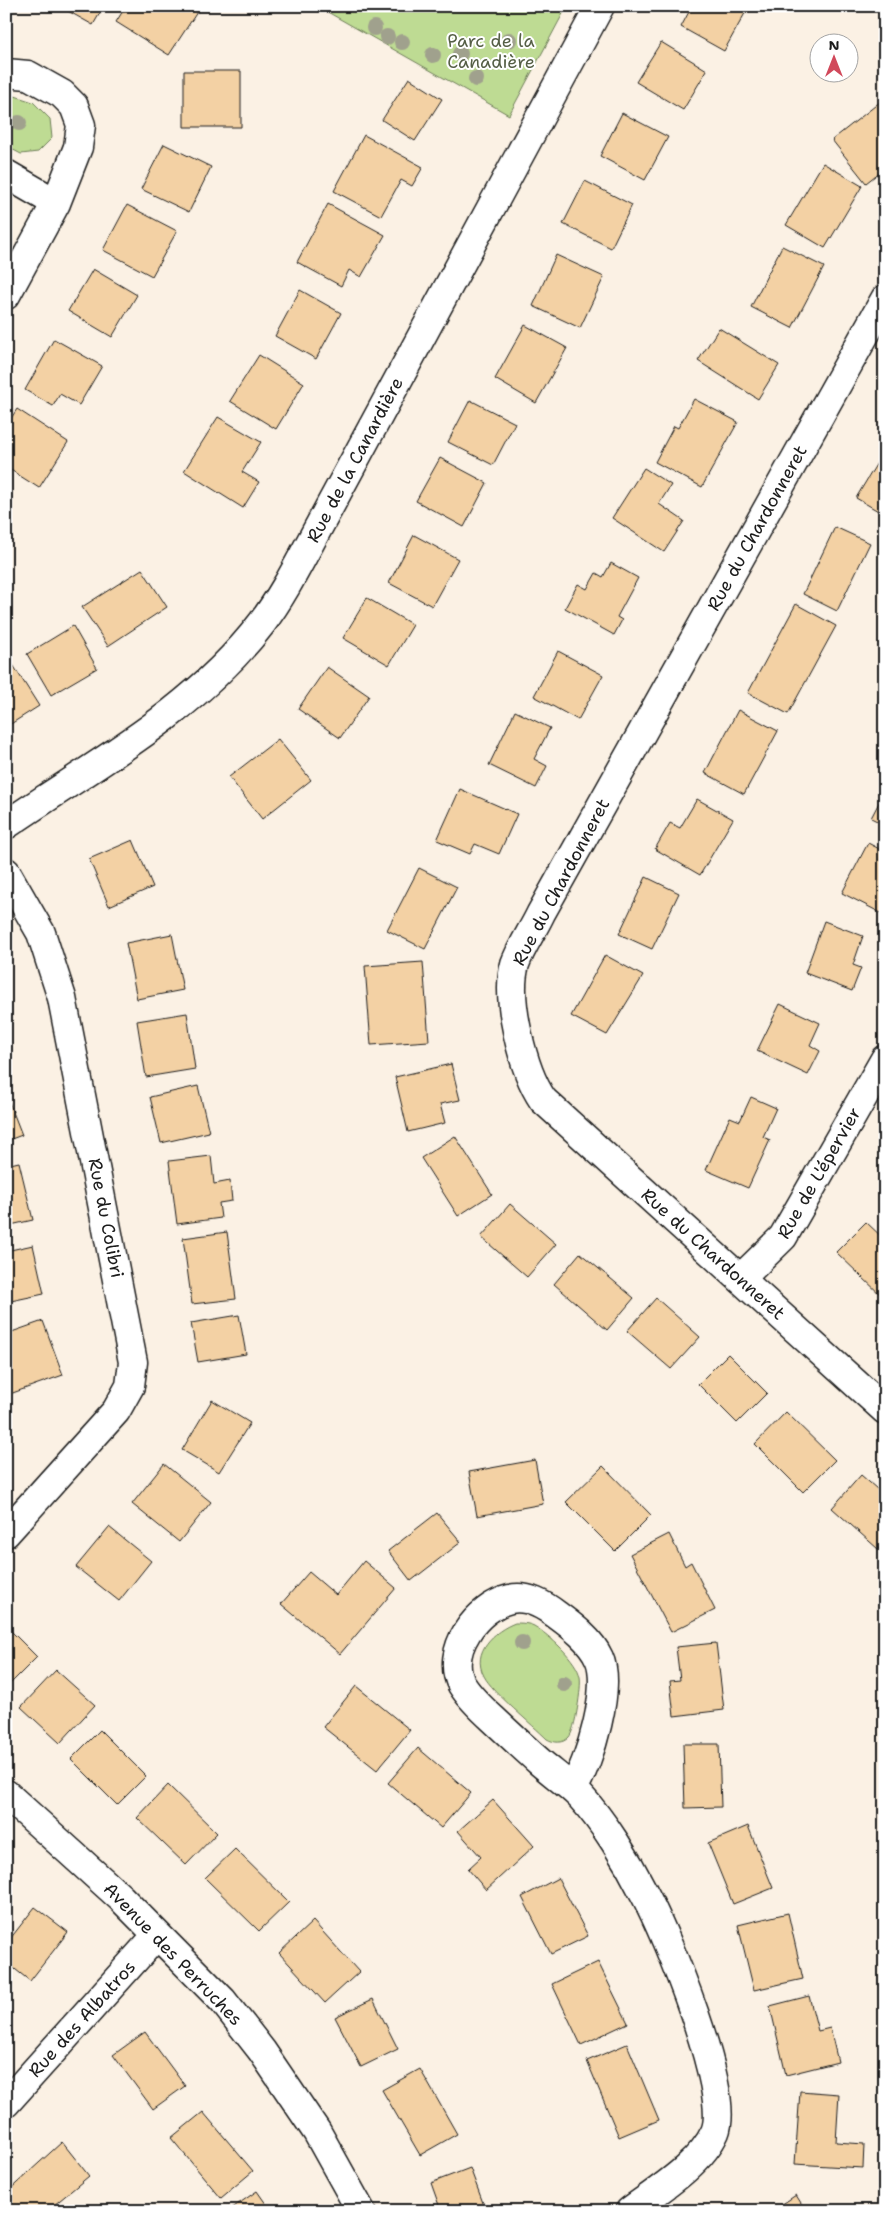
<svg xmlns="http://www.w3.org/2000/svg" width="891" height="2217" viewBox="0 0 891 2217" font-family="'Shantell Sans',sans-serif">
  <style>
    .green { fill: #bedb93; stroke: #6d7c58 }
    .building { fill: #f3d1a4; stroke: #1c1c1c }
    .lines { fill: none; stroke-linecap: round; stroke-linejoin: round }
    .minor-casing { stroke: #1c1c1c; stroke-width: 31 }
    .minor { stroke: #fff; stroke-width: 28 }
    .tree { fill: #a0a18d }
    .labels { text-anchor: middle; stroke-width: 4; stroke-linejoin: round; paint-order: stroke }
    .park-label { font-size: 18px; fill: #555f46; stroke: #fff }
    .street-label { font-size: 18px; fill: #1c1c1c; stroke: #fff }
  </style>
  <rect width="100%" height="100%" fill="#fbf1e4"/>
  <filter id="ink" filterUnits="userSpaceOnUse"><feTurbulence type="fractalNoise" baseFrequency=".02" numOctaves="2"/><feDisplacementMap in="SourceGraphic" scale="10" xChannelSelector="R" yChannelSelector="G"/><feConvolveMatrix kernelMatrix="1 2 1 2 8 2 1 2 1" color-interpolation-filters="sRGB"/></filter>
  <g filter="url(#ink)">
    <!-- green -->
    <path class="green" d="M317,6H567L509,115Z
      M15,96L33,102L50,119L52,138L38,152L21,154L6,146V97Z
      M515,1623C521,1623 528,1623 534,1626C549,1635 577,1660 580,1677C582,1686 575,1731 569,1737C563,1744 554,1743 547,1739C533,1725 492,1692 484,1676C471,1652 494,1631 515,1623Z"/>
    <!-- building -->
    <path class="building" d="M59,6H104L93,25Z
      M126,6H196L199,9L169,55L116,22Z
      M692,6H749L724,51L681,27Z
      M661,42L707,70L683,110L636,82Z
      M184,71H241V127H184Z
      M409,78L442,99L415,141L382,120Z
      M885,98V168L866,183L832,140Z
      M622,113L668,137L645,180L600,156Z
      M364,135L423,167L412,186L401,180L381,216L334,191Z
      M164,144L211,167L189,212L141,189Z
      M823,163L862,186L825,248L786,225Z
      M585,181L632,205L611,248L563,224Z
      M328,204L385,235L361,277L349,270L341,286L297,262Z
      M127,205L177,231L152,276L103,250Z
      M782,246L824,267L792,328L751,307Z
      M556,255L604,277L580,328L533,306Z
      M93,269L137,295L112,337L68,311Z
      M300,290L341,313L316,359L275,336Z
      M525,325L567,348L536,403L495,379Z
      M719,328L779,365L758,399L698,361Z
      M54,339L102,366L79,405L60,394L53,406L25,390Z
      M259,355L304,383L276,429L230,401Z
      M694,399L738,422L702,487L655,462L674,426L678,428Z
      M470,400L515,423L493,465L448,442Z
      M17,409L68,442L39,488L6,467V426Z
      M218,417L261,442L242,472L259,482L243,508L184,471Z
      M440,458L487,483L464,527L416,501Z
      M880,458L885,462V515L856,498Z
      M644,468L671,485L659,504L684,521L664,552L612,518Z
      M835,527L870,543L837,611L803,594Z
      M414,535L458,559L432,606L389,583Z
      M611,563L638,578L617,617L622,620L614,635L565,608L578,584L587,589L596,573L603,577Z
      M142,569L167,607L108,646L82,607Z
      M367,598L413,625L389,665L343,638Z
      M796,604L836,626L788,714L748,693Z
      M73,626L97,668L51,695L27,654Z
      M558,651L603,675L578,720L534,696Z
      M8,657L39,706L6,727V658Z
      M327,667L369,696L340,738L298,709Z
      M738,710L778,731L744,794L705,773Z
      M515,711L550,728L534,759L547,766L536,788L489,765Z
      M278,739L311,780L262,819L229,777Z
      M460,789L517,814L499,854L475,844L470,854L437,840Z
      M885,791V825L871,818Z
      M697,799L733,819L700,875L655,849L670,823L680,828Z
      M133,840L153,887L109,906L89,859Z
      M868,843L885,852V915L842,893Z
      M419,868L457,887L425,949L387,930Z
      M646,877L679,893L652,949L619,934Z
      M824,921L863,936L853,965L861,968L852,991L805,973Z
      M172,934L183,990L137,999L126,943Z
      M605,955L643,976L607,1035L571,1016Z
      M423,962L429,1041L371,1045L365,966Z
      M780,1004L820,1023L810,1045L820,1051L808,1075L757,1051Z
      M187,1013L195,1069L146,1077L137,1021Z
      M451,1064L460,1100L440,1104L445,1123L408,1132L395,1077Z
      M198,1086L209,1132L161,1143L150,1097Z
      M6,1094L22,1135L6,1141Z
      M751,1097L776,1108L763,1137L770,1140L748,1188L706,1170L730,1117L740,1121Z
      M455,1136L492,1194L458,1216L421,1158Z
      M211,1156L214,1184L230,1181L232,1201L219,1203L221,1218L177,1224L169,1161Z
      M19,1162L33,1220L6,1226V1165Z
      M510,1204L556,1244L527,1277L481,1237Z
      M866,1222L885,1240V1299L836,1252Z
      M227,1232L236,1299L192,1304L183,1238Z
      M33,1245L44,1294L6,1302V1251Z
      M580,1253L634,1298L607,1330L554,1284Z
      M656,1298L700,1337L671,1369L627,1331Z
      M239,1315L246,1354L198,1362L191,1323Z
      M43,1321L63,1375L7,1395L6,1334Z
      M728,1354L767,1393L737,1423L698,1384Z
      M212,1400L250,1423L219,1472L182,1450Z
      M786,1412L835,1460L803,1492L755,1444Z
      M535,1460L543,1504L477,1516L469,1472Z
      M164,1464L211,1502L179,1542L132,1504Z
      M603,1466L651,1515L615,1551L566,1502Z
      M861,1475L885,1496V1541L878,1549L832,1508Z
      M437,1513L461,1542L411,1581L388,1551Z
      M109,1527L151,1561L119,1601L76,1567Z
      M669,1534L685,1566L691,1562L715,1610L671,1632L630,1554Z
      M364,1561L396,1588L340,1654L281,1604L309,1572L336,1595Z
      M6,1626L37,1657L6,1688Z
      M716,1643L724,1710L674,1716L670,1681L680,1680L676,1647Z
      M56,1670L95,1705L60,1743L21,1707Z
      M356,1686L410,1730L377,1770L323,1727Z
      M100,1730L146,1776L117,1805L71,1759Z
      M683,1744H719L721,1807L685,1808Z
      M418,1748L471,1793L441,1828L388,1783Z
      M168,1785L217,1833L186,1865L137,1818Z
      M493,1800L534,1846L486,1890L468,1869L481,1857L458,1831Z
      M748,1826L773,1888L733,1904L708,1843Z
      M235,1849L289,1902L259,1931L205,1878Z
      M558,1878L588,1936L551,1954L522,1897Z
      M35,1907L68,1932L30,1981L6,1962V1944Z
      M788,1913L803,1979L754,1990L738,1925Z
      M313,1921L359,1972L325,2003L279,1953Z
      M598,1962L628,2023L581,2045L552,1984Z
      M809,1996L818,2031L830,2028L838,2062L786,2075L770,2006Z
      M373,1999L398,2049L361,2067L335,2017Z
      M145,2032L185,2086L153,2109L113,2055Z
      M627,2044L659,2120L619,2137L587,2061Z
      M420,2069L457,2134L420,2155L382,2090Z
      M800,2091L839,2094L836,2142L864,2144L863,2168L795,2164Z
      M203,2112L253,2171L221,2198L171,2138Z
      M62,2142L89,2176L47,2211H13L6,2203V2193Z
      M470,2168L486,2211H441L431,2183Z
      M257,2191L271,2211H228Z
      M796,2195L806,2211H772Z"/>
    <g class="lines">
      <!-- minor casing -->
      <g class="minor-casing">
        <path id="minor" d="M6,73L28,75L62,94L74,106L81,125L78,147L56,203L6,295
          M6,174L56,203
          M885,299L541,913C533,930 521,947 515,964C505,999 523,1071 543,1100L885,1410
          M6,825C96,763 194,712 262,623C281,598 296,569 311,541L600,6
          M6,872L41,933L62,998L133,1362L130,1386L116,1411L6,1533
          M741,1278L783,1237L885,1059
          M573,1788C590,1763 612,1686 599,1658C591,1640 572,1626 557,1615C544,1605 528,1595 510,1599C477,1607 444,1651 462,1685C470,1698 482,1709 493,1719C509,1734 525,1749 541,1763C554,1774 568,1784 580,1796C604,1822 628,1861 644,1893C666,1934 732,2092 715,2132C701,2164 657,2191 630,2211
          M6,1794L121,1898L223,2001L262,2051L317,2132L361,2211
          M6,2103L157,1935"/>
      </g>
      <!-- minor -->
      <use href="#minor" class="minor"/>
    </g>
    <!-- trees -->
    <g class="tree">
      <circle cx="374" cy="28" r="8"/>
      <circle cx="387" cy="37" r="8"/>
      <circle cx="509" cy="40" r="8"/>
      <circle cx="402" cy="42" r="8"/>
      <circle cx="460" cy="54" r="8"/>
      <circle cx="433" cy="55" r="8"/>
      <circle cx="476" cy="79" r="8"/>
      <circle cx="19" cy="123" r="8"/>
      <circle cx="522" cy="1643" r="8"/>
      <circle cx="564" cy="1684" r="8"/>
    </g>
  </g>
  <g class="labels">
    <!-- park labels -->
    <g class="park-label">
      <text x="491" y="47">Parc de la<tspan x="491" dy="21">Canadière</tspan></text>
    </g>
    <!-- street labels -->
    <g class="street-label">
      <text transform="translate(355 460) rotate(-62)" y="6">Rue de la Canardière</text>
      <text transform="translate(757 528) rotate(-61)" y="6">Rue du Chardonneret</text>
      <text transform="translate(561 882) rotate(-62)" y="6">Rue du Chardonneret</text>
      <text transform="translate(819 1173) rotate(-60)" y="6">Rue de L'épervier</text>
      <text transform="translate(106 1218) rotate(79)" y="6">Rue du Colibri</text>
      <text transform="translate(713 1254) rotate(42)" y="6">Rue du Chardonneret</text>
      <text transform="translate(173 1954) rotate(46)" y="6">Avenue des Perruches</text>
      <text transform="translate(82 2019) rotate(-48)" y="6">Rue des Albatros</text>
    </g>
  </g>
  <!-- margin -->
  <rect width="891" height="2217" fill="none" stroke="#fff" stroke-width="25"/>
  <rect x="12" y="12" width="866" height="2192" fill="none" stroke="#1c1c1c" stroke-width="2" filter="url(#ink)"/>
  <!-- north arrow -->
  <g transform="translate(834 58)"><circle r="24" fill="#ffffff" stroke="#a4a4a4"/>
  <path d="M0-4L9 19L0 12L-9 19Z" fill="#d1495b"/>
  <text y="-8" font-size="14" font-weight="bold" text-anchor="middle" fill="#1c1c1c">N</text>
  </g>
</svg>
